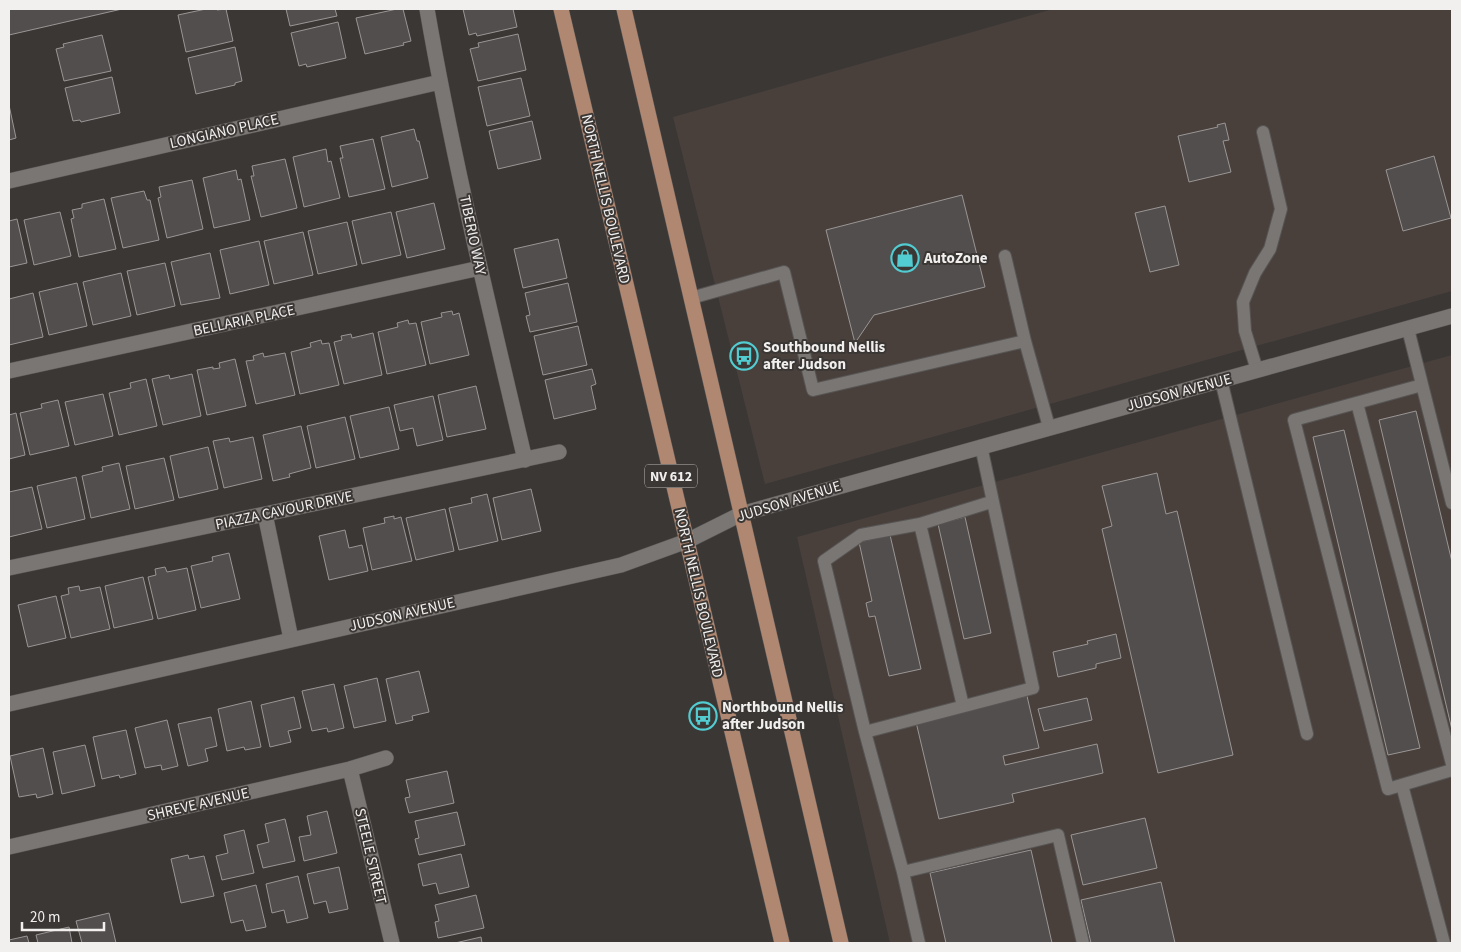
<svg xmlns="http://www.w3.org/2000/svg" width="1461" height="952" viewBox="0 0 1461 952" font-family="'Source Sans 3',sans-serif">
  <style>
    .built { fill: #49403c }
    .building { fill: #524e4d; stroke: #9a9695 }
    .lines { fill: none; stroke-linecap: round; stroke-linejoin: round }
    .lane-casing { stroke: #575554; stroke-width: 14 }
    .street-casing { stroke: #575554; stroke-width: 16 }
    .secondary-casing { stroke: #575554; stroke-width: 16 }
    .primary-casing { stroke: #575554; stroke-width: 16 }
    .lane { stroke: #797674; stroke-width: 12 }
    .street { stroke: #797674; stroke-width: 15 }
    .secondary { stroke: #797674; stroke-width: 15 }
    .primary { stroke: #b08771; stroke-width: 15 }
    .labels { text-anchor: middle; stroke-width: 4; stroke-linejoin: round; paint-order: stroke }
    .shield { fill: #3a3735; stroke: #bbb8b7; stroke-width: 1 }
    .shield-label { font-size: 14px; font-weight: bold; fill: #f2f0ef }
    .street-label { font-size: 15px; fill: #f2f0ef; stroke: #3a3735 }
    .poi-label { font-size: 15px; font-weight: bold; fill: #f2f0ef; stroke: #3a3735; text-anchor: start }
  </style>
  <rect width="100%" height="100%" fill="#3a3735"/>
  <!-- built -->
  <path class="built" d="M1053,9H1452V291L765,484L673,117Z
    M1452,355V943H890L797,537Z"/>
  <!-- building -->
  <path class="building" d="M9,9H122L9,35Z
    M206,9H217V10L226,9L233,41L186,52L178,15Z
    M286,9H335L337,16L290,26Z
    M397,9H403L411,41L403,43L404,45L365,54L356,18Z
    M463,9H513L517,27L477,36L476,33L469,35Z
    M338,22L346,58L307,67L306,64L299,66L291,33Z
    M518,34L526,70L478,81L470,49L479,47L478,43Z
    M102,35L111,71L64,81L56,49L64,47L63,44Z
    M235,47L242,81L235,83V85L196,94L188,58Z
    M112,77L120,113L81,122L80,120L73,121L65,88Z
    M521,78L530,116L487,126L478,87Z
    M9,105L16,138L9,140V142Z
    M532,121L541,159L498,169L489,131Z
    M1225,123L1229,140L1223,141L1231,172L1189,182L1178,136L1218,127L1217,125Z
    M414,129L417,141H419L428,178L392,187L381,137Z
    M373,139L385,189L349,197L340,158H343L340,146Z
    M326,149L328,162L331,161L340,198L304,207L293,157Z
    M1434,156L1451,218L1403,231L1386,170Z
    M285,159L297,208L261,217L251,176H254L252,166Z
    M236,170L238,180L241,179L250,220L214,228L203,178Z
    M192,180L203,229L167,238L158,198L161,197L159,187Z
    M144,191L147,200H150L159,240L123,248L111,198Z
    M962,195L985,287L874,315L855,343L826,230Z
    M104,199L116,249L79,257L71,219L74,218L72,210L82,208V204Z
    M434,203L445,249L407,258L396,212Z
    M1165,206L1179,265L1150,272L1135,213Z
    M60,212L71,256L34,265L24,220Z
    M391,212L401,255L362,264L352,221Z
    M17,219L27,263L9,267V221Z
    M347,222L357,265L318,274L308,231Z
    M303,232L313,275L274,284L264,241Z
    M558,239L567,278L523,288L514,249Z
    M259,241L269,285L230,294L220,250Z
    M210,253L220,298L181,305L171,262Z
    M165,263L175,306L137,315L127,271Z
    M121,273L131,316L93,325L83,282Z
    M77,283L87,326L49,335L39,292Z
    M568,283L577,322L530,332L526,316L530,315L525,293Z
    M33,293L43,337L9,345V299Z
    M452,311L453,315L459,313L469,355L430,364L421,322L442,317L441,313Z
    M408,320L409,324L416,323L426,365L387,374L378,332L398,327L397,323Z
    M578,326L587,365L543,375L534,336Z
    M373,333L382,375L344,384L334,342L342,340L341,336L351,334L352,338Z
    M321,340L322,344L329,343L339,385L300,394L291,352L311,347L310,343Z
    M263,353L264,357L285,353L295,395L256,404L246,361L254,360L253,356Z
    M235,359L246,406L207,415L197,370L213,367V369L220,368L219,363Z
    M592,369L596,384L591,386L596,409L554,419L545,380Z
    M192,374L201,416L163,425L152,379L169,375L170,379Z
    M146,379L157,426L119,435L109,393L131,388L130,383Z
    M476,386L486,429L447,437L438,395Z
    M103,394L113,436L75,445L65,402Z
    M433,396L443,440L417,446L413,428L400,431L394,405Z
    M58,400L69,446L30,455L20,413L42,408L41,404Z
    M389,407L399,449L360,458L350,416Z
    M1416,411L1452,562V730L1379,420Z
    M16,413L25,455L9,459V415Z
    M345,417L355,459L316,468L307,426Z
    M301,426L311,468L289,474L290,477L273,481L263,435Z
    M1344,430L1420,748L1388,755L1313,437Z
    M253,437L262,479L224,488L213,441L229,438L230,442Z
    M208,447L218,489L179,498L170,456Z
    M164,458L174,500L135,509L126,466Z
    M119,463L130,509L91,518L82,476L103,471L102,467Z
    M1157,473L1166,514L1177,511L1233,755L1158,773L1102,529L1112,526L1102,486Z
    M76,477L85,519L47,528L37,486Z
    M32,487L42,529L9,537V492Z
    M531,489L541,531L502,540L493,498Z
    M487,494L498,541L459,550L449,508L472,503L471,498Z
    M445,509L454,551L416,560L406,518Z
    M394,516V519L401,517L412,561L372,570L363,528L385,523L384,518Z
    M965,517L991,633L964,639L938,524Z
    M345,530L349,548L362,545L368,571L329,580L319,536Z
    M890,535L921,669L889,676L875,616L869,617L866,603L872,601L859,542Z
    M229,553L240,599L201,608L191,566L213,561L212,557Z
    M165,567L167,572L187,568L196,610L158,619L148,577L156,575L155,569Z
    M143,577L153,619L114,628L105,586Z
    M79,586L80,591L100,587L110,629L71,638L61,596L69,594L68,588Z
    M56,596L66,638L28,647L18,605Z
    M1116,634L1121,658L1096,664V668L1058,677L1053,652L1088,644L1087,641Z
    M419,671L429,712L412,716L413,720L396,724L386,679Z
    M377,678L386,721L354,728L344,686Z
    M334,684L344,728L328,732L327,728L312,731L302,691Z
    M1027,696L1039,748L1003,756L1005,765L1097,744L1103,773L1012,794L1014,802L939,819L916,722Z
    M294,697L301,728L288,731L291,742L270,747L261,705Z
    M1087,698L1092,720L1044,731L1038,709Z
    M251,701L261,747L245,750L244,747L227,751L218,709Z
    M211,717L217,746L205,749L208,761L188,766L178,724Z
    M167,720L178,766L162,770L161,765L145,768L135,728Z
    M126,730L136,774L120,778L119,775L102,779L93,737Z
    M85,745L95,786L62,794L53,752Z
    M43,748L53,794L37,798L36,794L19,797L10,756Z
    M447,771L454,803L409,813L405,798L410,797L406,780Z
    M327,811L337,853L304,861L299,837L311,835L307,816Z
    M457,812L465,845L419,855L415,839L419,838L415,821Z
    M1145,818L1157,868L1083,885L1071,835Z
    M285,819L295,861L263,868L257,845L269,842L265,824Z
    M244,830L254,873L222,880L216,856L228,853L224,835Z
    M1031,850L1052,943H946L930,873Z
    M461,854L469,887L439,894L436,883L423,886L418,864Z
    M188,855L189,859L204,856L214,896L181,903L171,859Z
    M339,867L348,909L329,913L326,901L314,904L307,874Z
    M298,876L308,918L287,923L284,910L272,913L266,884Z
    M1161,882L1175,943H1091L1081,900Z
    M256,885L266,927L246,931L243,920L231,923L224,893Z
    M476,895L484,928L438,938L435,922L439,921L435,905Z
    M109,913L116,943H82L76,921Z
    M69,927L72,943H38L36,935Z
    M27,936L29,943H9V940Z
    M481,937L482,943H455Z"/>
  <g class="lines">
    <!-- lane casing -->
    <g class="lane-casing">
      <path id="lane" d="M1005,256L1025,341
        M691,298L784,272L813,390L1025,341L1049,427
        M1408,329L1452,503
        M1257,370L1245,331L1243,302L1255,273L1270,249L1281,209L1263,132
        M1221,380L1307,734
        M1422,385L1294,420L1388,789L1452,770
        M1357,403L1452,764
        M920,524L991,502
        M865,732L1033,688L981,446
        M1402,785L1444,943
        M903,872L1058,835L1083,943
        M919,943L903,872L865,732L824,561L861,535L920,524L963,706"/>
    </g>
    <!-- street casing -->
    <g class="street-casing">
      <path id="street" d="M427,9C453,160 490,310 525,460
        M9,181L440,82
        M9,371L480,268
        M265,514L291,639
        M9,568L559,452
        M350,769L392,943
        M9,847L350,769L386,758"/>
    </g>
    <!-- secondary casing -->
    <g class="secondary-casing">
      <path id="secondary" d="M9,704L621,565L687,541L741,514L1452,316"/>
    </g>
    <!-- primary casing -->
    <g class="primary-casing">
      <path id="primary" d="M561,9L782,943
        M624,9L841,943"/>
    </g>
    <!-- lane -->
    <use href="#lane" class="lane"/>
    <!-- street -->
    <use href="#street" class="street"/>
    <!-- secondary -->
    <use href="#secondary" class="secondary"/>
    <!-- primary -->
    <use href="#primary" class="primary"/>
  </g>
  <!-- icons -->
  <defs>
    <g id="shop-ring" transform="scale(1.4375)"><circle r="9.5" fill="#3a3735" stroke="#52ccd1" stroke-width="1.5"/><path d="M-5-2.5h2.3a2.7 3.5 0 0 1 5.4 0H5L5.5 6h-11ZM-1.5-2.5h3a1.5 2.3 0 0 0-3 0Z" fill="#52ccd1"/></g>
    <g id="bus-ring" transform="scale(1.4375)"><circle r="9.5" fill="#3a3735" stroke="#52ccd1" stroke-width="1.5"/><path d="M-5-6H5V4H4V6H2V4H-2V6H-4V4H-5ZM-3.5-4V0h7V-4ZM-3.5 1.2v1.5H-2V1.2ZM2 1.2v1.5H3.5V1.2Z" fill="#52ccd1"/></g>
  </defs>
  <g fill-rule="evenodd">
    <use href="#shop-ring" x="905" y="258"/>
    <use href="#bus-ring" x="744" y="356"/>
    <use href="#bus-ring" x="703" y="716"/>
  </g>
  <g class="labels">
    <!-- shield labels -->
    <rect class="shield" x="645" y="464.5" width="52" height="23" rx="4"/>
    <g class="shield-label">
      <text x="671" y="481">NV 612</text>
    </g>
    <!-- street labels -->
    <g class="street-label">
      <text transform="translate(224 131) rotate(-13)" y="5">LONGIANO PLACE</text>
      <text transform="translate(606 199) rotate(77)" y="5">NORTH NELLIS BOULEVARD</text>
      <text transform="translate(473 235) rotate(78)" y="5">TIBERIO WAY</text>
      <text transform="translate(244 320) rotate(-12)" y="5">BELLARIA PLACE</text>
      <text transform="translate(1179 392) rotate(-15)" y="5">JUDSON AVENUE</text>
      <text transform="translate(789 501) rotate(-17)" y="5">JUDSON AVENUE</text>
      <text transform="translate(284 510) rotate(-12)" y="5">PIAZZA CAVOUR DRIVE</text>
      <text transform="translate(699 593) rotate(77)" y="5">NORTH NELLIS BOULEVARD</text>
      <text transform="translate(402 614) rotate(-13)" y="5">JUDSON AVENUE</text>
      <text transform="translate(198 804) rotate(-13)" y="5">SHREVE AVENUE</text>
      <text transform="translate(371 856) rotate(77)" y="5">STEELE STREET</text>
    </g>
    <!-- poi labels -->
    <g class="poi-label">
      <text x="924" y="263">AutoZone</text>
      <text x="763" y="352">Southbound Nellis<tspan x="763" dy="17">after Judson</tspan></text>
      <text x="722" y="712">Northbound Nellis<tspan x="722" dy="17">after Judson</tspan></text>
    </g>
  </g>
  <!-- border -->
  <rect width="1461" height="952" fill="none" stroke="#f2f0ef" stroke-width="20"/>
  <!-- scale -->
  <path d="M22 922v8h82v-8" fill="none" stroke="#f2f0ef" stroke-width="2.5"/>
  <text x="30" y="922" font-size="15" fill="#f2f0ef" stroke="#3a3735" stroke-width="4" paint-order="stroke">20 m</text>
</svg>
